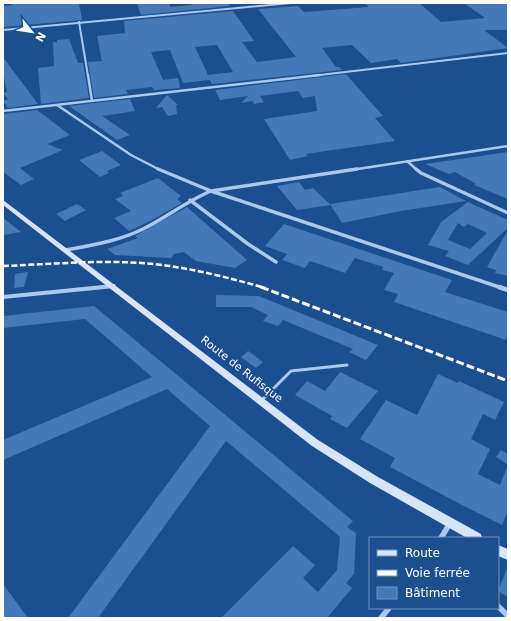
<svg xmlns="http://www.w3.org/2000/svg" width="511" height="621" viewBox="0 0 511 621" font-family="'DejaVu Sans',sans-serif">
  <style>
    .building { fill: #4478b7; fill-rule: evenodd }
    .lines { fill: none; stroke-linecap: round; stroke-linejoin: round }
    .service { stroke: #a9c9ee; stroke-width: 3 }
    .minor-far4 { stroke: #a9c9ee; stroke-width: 2 }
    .minor-far3 { stroke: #a9c9ee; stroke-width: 2.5 }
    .minor-far2 { stroke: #a9c9ee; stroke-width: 3.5 }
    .minor-far1 { stroke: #a9c9ee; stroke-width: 4.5 }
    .minor { stroke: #a9c9ee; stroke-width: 5.5 }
    .tertiary { fill: #a9c9ee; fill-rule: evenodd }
    .secondary { fill: #d6e6fa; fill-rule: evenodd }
    .rail-far1 { stroke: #fff; stroke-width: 2.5; stroke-dasharray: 6 2.5; stroke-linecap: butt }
    .rail { stroke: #fff; stroke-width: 3; stroke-dasharray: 8 3; stroke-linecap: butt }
    .labels { text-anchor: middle; stroke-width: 3.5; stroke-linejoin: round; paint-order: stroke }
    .street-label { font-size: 11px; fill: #fff; stroke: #1b4f8f }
  </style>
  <rect width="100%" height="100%" fill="#1b4f8f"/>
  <!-- building -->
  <path class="building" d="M12,3H79L82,20L3,27V6L12,5Z
    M137,3H169L170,7L192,5L191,3H228L230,6L141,15Z
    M365,3H419L441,22L485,18L464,3H508V30H484L508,48L401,63L397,59L371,63L352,45L322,48L336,67H339L342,70L212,84L210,80L183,83L170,50L151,52L163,80L178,78L180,88L154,90L152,87L126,90L128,94L94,98L88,62L102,61L97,36L125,33L124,21L233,11L254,41L242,42L257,62L296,57L258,9L298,6L304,12L369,7ZM217,45L233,72L208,75L195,47Z
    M69,39L78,63H83L89,98L41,104L38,68L54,66L53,42H57V40Z
    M3,57L38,104L8,108L3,101L8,99L3,93L7,92L3,72Z
    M346,74L383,116L375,118L395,141L306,154L308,156L290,160L264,119L317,111L315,96L303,98L298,91L260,96L264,102L254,104L253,101L241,103L248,96L220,100L215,90Z
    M167,95L178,105H176L177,114L168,116L162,107L156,108Z
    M130,99L135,111L102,116L130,135L117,140L69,106Z
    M37,110L70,135L47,144L63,150L20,168L34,179L21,185L3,172V114Z
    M102,151L121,165L107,171L109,173L100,177L79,160Z
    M508,152V199L474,185L476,184L455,172L449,174L425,164Z
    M158,178L181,196L177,199L182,203L150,221L129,231L114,218L131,211L115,199L123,196L120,193Z
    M299,182L305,190L313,188L331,205L297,210L277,186Z
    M440,187L466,201L401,211L342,223L330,204Z
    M468,202L508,220V228L468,265L445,256L449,251L428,245L441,222ZM458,223L464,227L468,224L487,233L470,249L448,240Z
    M77,204L86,210L65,221L56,214Z
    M187,207L247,260L235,268L196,261L184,252L174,254L171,258L115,255L107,249L138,238L135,236Z
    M3,218L21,232L3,235Z
    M284,224L452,280L445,292L508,312V333L506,340L394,302L398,294L384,290L394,273L382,270L383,267L355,258L345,273L310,261L305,268L282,260L287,254L265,246Z
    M508,230V276L495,273L496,270L487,267Z
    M28,272L24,287L14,288L15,274Z
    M216,295L259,296L378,345L366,360L349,352L353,349L283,320L278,326L263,321L268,315L251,307H216Z
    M94,306L353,521L347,527L356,533L354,574L346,583L352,588L327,618H221L293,546L315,565L303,578L318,592L337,570L340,537L226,441L98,618H68L210,426L167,389L3,460V440L152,377L85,319L3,328V316Z
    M248,351L263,362L256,368L241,357Z
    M340,372L378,391L347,428L330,419L332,416L295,395L307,381L325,391Z
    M438,374L458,383L459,381L504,402L495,420L483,414L471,439L490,449L478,474L500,485L508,465L496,457L501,450L508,454V511L502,525L462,505L390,467L395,458L360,439L386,400L417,415Z
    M508,566V597L498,591Z
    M3,584L28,618H3Z"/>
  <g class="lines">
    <!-- service -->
    <path class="service" d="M262,400L291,371L347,365"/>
    <!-- minor-far4 -->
    <path class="minor-far4" d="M79,22L88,76
      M3,30L291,3
      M311,76L508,53"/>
    <!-- minor-far3 -->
    <path class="minor-far3" d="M88,75L92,101
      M57,105L131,155L160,170
      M3,111L320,75
      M407,161L417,170
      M351,170L508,146"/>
    <!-- minor-far2 -->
    <path class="minor-far2" d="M158,169L211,191L502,288
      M416,169L421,173L508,213
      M190,200L248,244L276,262
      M66,250C92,245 119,241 143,229C167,217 187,201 211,191L357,169"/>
    <!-- minor-far1 -->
    <path class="minor-far1" d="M499,287L508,290"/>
    <!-- minor -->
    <path class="minor" d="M441,538L450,523
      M498,606L508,616
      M381,618L389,608"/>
    <!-- tertiary -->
    <path class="tertiary" d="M113,284H115L116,286L115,288L3,299V295Z"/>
    <!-- secondary -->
    <path class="secondary" d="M3,200L318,440L378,477L481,534L482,538H467L370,483L312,446L3,205Z
      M498,545L508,549V560L498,556Z"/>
    <!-- rail-far1 -->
    <path class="rail-far1" d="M3,266C58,264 115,258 170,266C202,271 234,279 265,288"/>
    <!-- rail -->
    <path class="rail" d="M261,287L508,381"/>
  </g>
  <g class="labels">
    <!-- street labels -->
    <g class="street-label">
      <text transform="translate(242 369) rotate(38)" y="4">Route de Rufisque</text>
    </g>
  </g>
  <!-- border -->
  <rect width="511" height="621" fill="none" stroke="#ffffff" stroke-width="8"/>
  <!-- legend -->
  <rect x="369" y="537" width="130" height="72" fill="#1b4f8f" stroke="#7695bc"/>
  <rect x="377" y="550" width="20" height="6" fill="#d6e6fa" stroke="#7695bc"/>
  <text x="405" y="557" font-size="12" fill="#ffffff">Route</text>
  <rect x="377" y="570" width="20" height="6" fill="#ffffff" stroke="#7695bc"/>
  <text x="405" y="577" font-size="12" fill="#ffffff">Voie ferrée</text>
  <rect x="377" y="587" width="20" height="12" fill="#4478b7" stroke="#7695bc"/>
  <text x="405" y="597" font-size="12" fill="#ffffff">Bâtiment</text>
  <!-- north arrow -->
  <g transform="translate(32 32) rotate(120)" stroke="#1b4f8f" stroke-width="3" paint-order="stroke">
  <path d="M0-3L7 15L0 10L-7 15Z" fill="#ffffff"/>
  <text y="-6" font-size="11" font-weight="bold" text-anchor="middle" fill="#ffffff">N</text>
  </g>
</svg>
